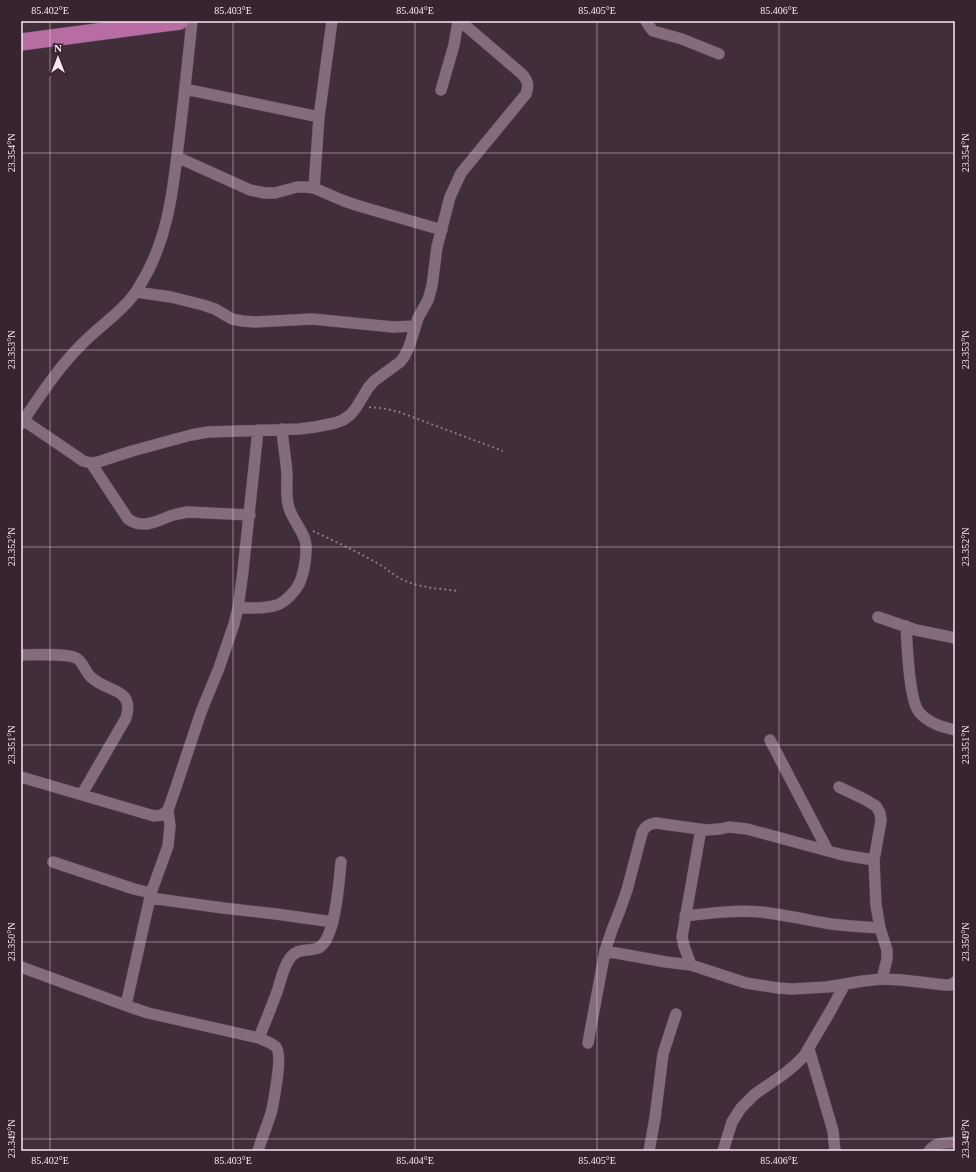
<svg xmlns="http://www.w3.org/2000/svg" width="976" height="1172" viewBox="0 0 976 1172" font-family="Georgia,serif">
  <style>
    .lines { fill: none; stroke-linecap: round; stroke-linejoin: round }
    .minor-casing { stroke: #5e4c58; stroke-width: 12 }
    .primary-casing { stroke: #5e4c58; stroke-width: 18 }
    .path { stroke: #897783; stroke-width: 2; stroke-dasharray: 2 3; stroke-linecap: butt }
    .minor { stroke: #856c7c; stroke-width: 11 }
    .primary { stroke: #b76ca2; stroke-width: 17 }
    .ticks { fill: none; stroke: #f6e8f1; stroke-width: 1; stroke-opacity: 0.45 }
    .neatline { fill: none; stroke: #f6e8f1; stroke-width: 1.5 }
    .ticks-label { font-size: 10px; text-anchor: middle; fill: #f6e8f1 }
  </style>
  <rect width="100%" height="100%" fill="#422d3b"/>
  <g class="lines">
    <!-- minor casing -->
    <g class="minor-casing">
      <path id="minor" d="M646,21L649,26L653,31L682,39L719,54
        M185,89L319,117
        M441,90L454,45L458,21
        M177,157L250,190L265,193H275L297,187H306L314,188L344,201L359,206L442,230
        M314,188L319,117L332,21
        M136,292L171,297L203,305L215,309L232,319L242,321L255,322L312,319L393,327L415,326
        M23,420L76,456L83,461L91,463L98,462L132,451L191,435L208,432L299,429L315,427L335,423L343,420L350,415L356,408L368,388L374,381L400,362L404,357L409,347L418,318L428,300L432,286L437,247L450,197L461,173L526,94C529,85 528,81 522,74L460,21
        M21,424C40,396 59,366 84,342C102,324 126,309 139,287C168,241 173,191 179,139C184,99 188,60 192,21
        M91,463L128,519C142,529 156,522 170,516C176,514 182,513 188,512L250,515
        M238,608C250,608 265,609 277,605C285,602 295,592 299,584C304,574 308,551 305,540C301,527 290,517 288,504C286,494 287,484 287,474C286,459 283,444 282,429
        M878,617L916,630L955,638
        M906,626C907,644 909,700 919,712C928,723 942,727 955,730
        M21,655C33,655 67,653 76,658C83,661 85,672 91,677C107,693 135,687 126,718L82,794
        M770,740L828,851
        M21,777L154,816L162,815L168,810L176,787L201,712L219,668L234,624L238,608L243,571L258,430
        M839,787L864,799L876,806L880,813L881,821L874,860L876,905L880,928L887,950V959L882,979
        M53,862L134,889L151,893
        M150,898L223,908L276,914L333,922
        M685,916C710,913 736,910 761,912C785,915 808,920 831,924C847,926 863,927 880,928
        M605,951L666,962L691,965L746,983L778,988L792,989L827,987L863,981L882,979L902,980L945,985H951L955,982
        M691,965L684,946L682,937L701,829
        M21,967L133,1008L148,1013L259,1038C265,1041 272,1043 276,1047C283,1055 274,1098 272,1110C268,1124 262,1137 258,1151
        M126,1005L151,893L168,846L170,826L168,810
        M259,1038C265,1022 272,1006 278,989C281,979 283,968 290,958C299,946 310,953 320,947C336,936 339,881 341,862
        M588,1043L605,951L612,930L620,910L627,890L642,833C645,826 649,824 656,823L706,830L720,829L729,827L747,829L843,855L874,860
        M809,1049L833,1131L835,1151
        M649,1151L655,1118L663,1054L676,1014
        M723,1151L732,1122L741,1108L755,1094L784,1074L796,1064L804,1056L831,1010L845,984
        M929,1151C937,1141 944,1144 955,1142"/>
    </g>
    <!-- primary casing -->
    <g class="primary-casing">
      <path id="primary" d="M21,42L180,21"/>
    </g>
    <!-- path -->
    <path class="path" d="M369,407L387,409L399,412L503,451
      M313,531C334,541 356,551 377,563C388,569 396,578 408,582C424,588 442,589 459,591"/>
    <!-- minor -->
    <use href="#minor" class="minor"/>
    <!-- primary -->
    <use href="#primary" class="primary"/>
  </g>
  <!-- ticks -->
  <path class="ticks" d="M50,21V1151M233,21V1151M415,21V1151M597,21V1151M779,21V1151M21,153H955M21,350H955M21,547H955M21,745H955M21,942H955M21,1139H955"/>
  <!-- border -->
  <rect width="976" height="1172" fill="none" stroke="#382331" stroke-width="44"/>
  <!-- north arrow -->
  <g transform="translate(58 58)" stroke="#382331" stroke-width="3" paint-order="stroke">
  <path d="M0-3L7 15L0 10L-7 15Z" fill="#f6e8f1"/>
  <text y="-6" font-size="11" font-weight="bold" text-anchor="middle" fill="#f6e8f1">N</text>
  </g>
  <rect x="22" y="22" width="932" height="1128" class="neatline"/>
  <g class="ticks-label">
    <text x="50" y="14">85.402°E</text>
    <text x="233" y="14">85.403°E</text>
    <text x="415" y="14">85.404°E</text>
    <text x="597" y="14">85.405°E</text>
    <text x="779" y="14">85.406°E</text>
    <text transform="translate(11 153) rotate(-90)" y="4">23.354°N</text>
    <text transform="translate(965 153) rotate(-90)" y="4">23.354°N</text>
    <text transform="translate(11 350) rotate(-90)" y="4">23.353°N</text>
    <text transform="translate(965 350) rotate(-90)" y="4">23.353°N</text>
    <text transform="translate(11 547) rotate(-90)" y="4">23.352°N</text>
    <text transform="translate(965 547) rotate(-90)" y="4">23.352°N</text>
    <text transform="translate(11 745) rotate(-90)" y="4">23.351°N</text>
    <text transform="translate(965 745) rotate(-90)" y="4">23.351°N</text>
    <text transform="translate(11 942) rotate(-90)" y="4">23.350°N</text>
    <text transform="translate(965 942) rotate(-90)" y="4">23.350°N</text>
    <text transform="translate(11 1139) rotate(-90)" y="4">23.349°N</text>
    <text transform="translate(965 1139) rotate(-90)" y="4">23.349°N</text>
    <text x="50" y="1164">85.402°E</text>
    <text x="233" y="1164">85.403°E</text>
    <text x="415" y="1164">85.404°E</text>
    <text x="597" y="1164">85.405°E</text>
    <text x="779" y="1164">85.406°E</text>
  </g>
</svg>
